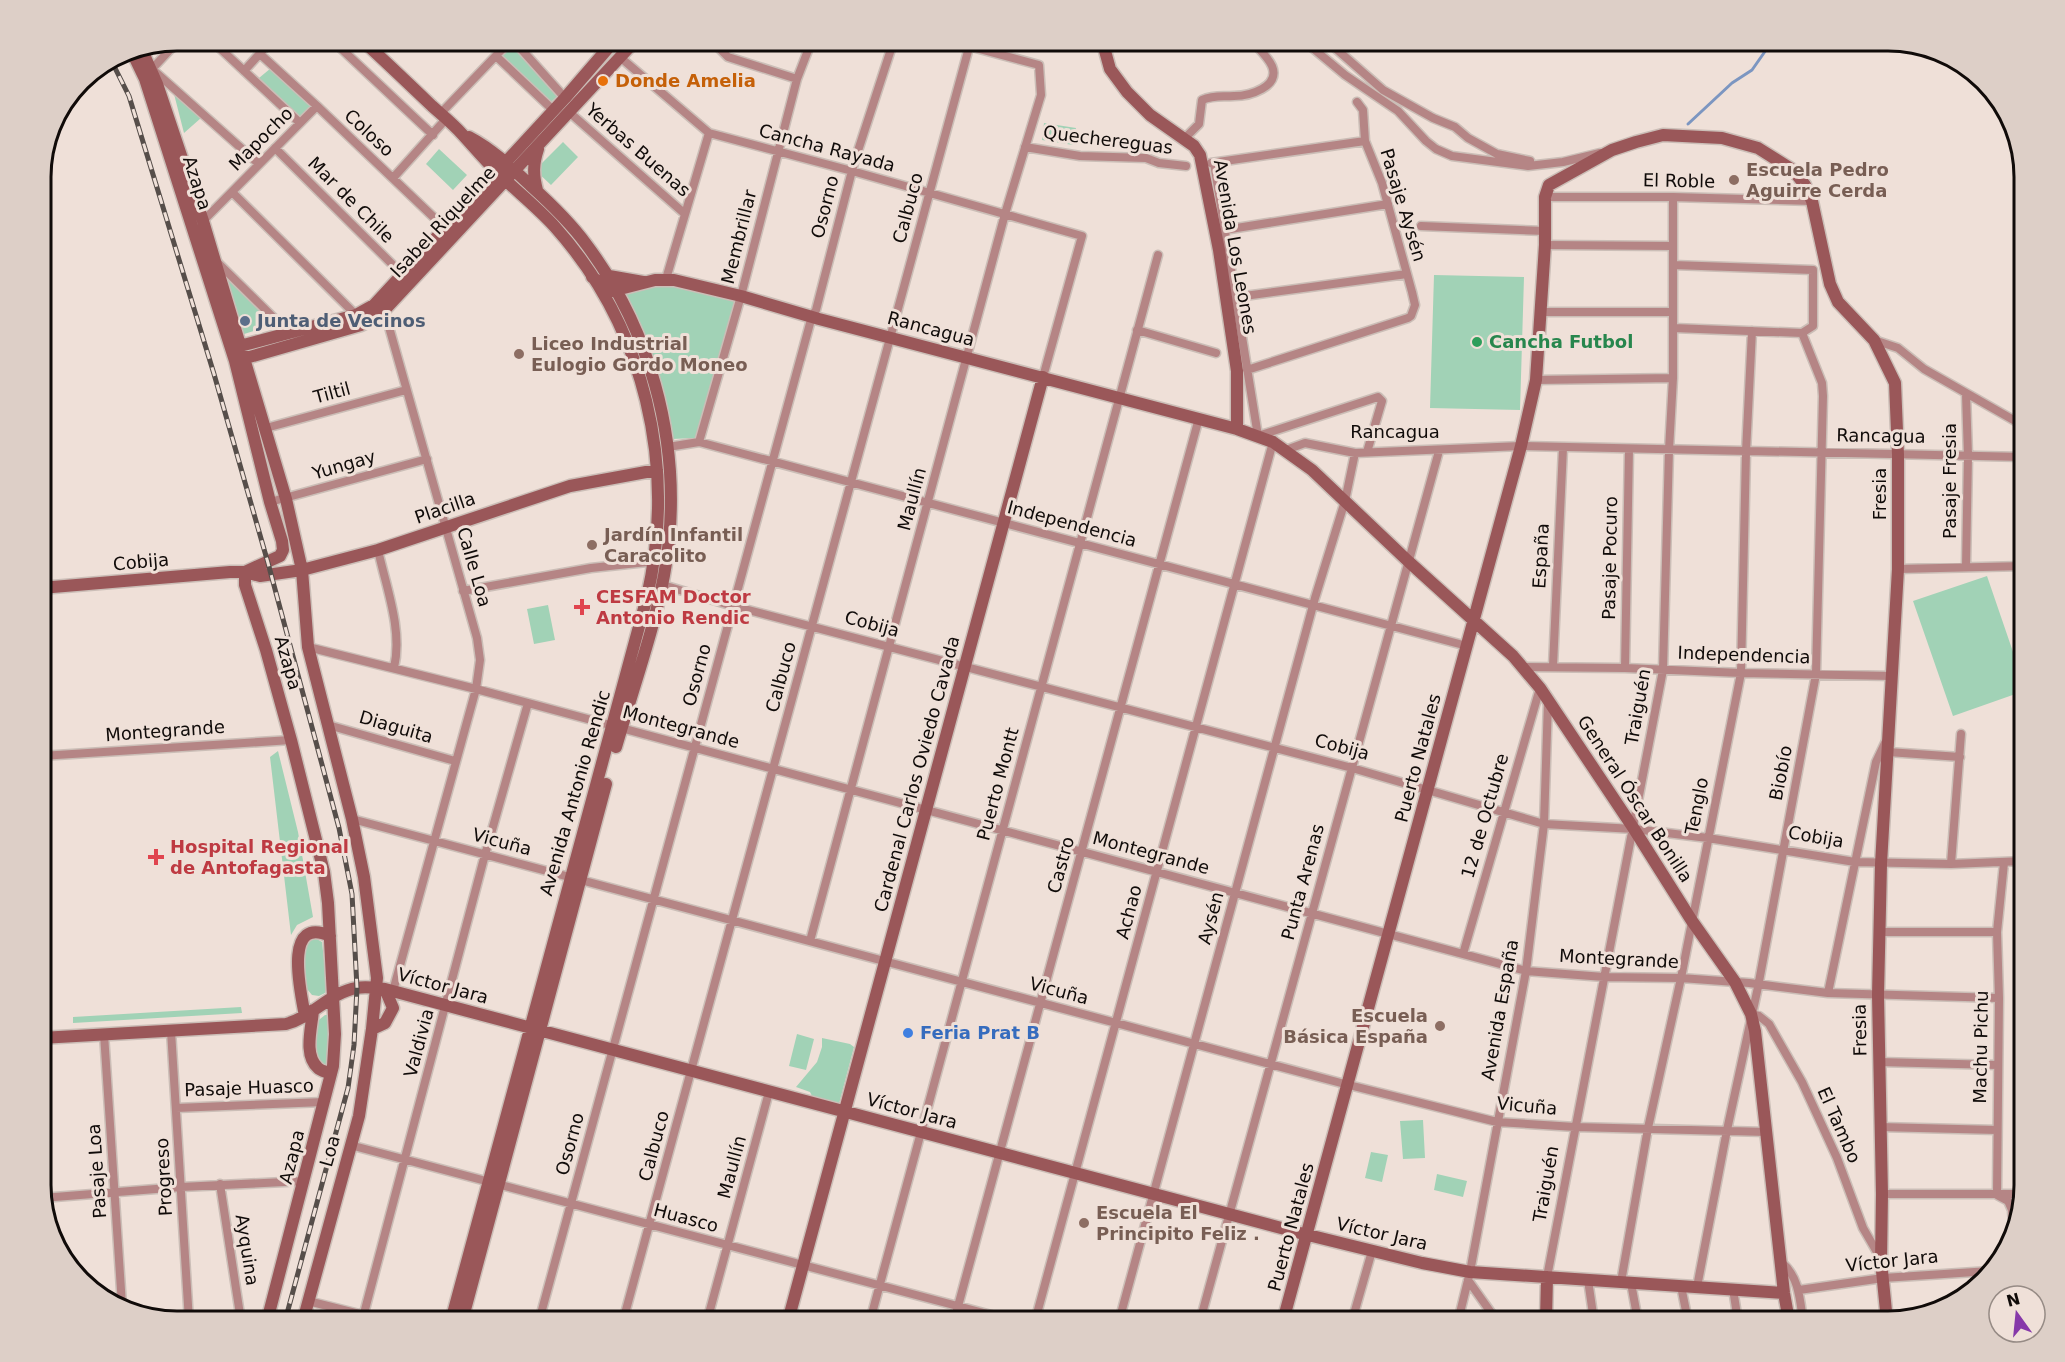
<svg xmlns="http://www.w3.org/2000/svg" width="2065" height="1362" viewBox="0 0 2065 1362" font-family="'DejaVu Sans',sans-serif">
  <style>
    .green { fill: #a1d2b6 }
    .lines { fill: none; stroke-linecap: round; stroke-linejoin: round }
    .stream { stroke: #7c96c1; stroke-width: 3 }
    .street-casing { stroke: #cbbeb7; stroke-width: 11 }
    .secondary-casing { stroke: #cbbeb7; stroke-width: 15 }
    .street { stroke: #b58585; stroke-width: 8 }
    .secondary { stroke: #9a5759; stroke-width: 12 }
    .rail-casing { stroke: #564e4a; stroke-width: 5 }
    .rail { stroke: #efe0d8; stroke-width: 3; stroke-dasharray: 9; stroke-linecap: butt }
    .food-dot { fill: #e8710a; stroke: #efe0d8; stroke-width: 2 }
    .education-dot { fill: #8d6e63; stroke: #efe0d8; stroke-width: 2 }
    .service-dot { fill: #5c6f8a; stroke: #efe0d8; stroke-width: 2 }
    .leisure-dot { fill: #2e9e5b; stroke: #efe0d8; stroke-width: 2 }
    .health-dot { fill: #e0444e; stroke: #efe0d8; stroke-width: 2 }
    .shop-dot { fill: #3f7fe0; stroke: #efe0d8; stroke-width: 2 }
    .labels { text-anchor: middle; stroke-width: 6; stroke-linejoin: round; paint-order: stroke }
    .food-label { font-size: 18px; font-weight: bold; fill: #c56008; stroke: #efe0d8; text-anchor: start }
    .street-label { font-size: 18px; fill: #100b09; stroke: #efe0d8 }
    .education-label { font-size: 18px; font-weight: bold; fill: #785e54; stroke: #efe0d8; text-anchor: start }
    .service-label { font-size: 18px; font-weight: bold; fill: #4e5e75; stroke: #efe0d8; text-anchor: start }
    .leisure-label { font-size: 18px; font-weight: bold; fill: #27864d; stroke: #efe0d8; text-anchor: start }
    .health-label { font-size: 18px; font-weight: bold; fill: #be3a42; stroke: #efe0d8; text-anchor: start }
    .shop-label { font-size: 18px; font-weight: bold; fill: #366cbe; stroke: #efe0d8; text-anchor: start }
    .rim { fill: none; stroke: #100b09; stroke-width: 3 }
  </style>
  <rect width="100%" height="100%" fill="#efe0d8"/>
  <!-- green -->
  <path class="green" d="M511,46L559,95L551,102L500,57Z
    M271,68L312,105L300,119L259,78Z
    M174,94L201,118L184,133Z
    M1044,123L1076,128L1073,145L1042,140Z
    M563,142L578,157L551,185L535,170Z
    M439,149L467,175L453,190L426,164Z
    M223,273L278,323L241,335Z
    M1434,275L1524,277L1520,410L1430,408Z
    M666,283L736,298L696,438L672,439L662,391L622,293Z
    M1987,576L2024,684V691L1953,716L1913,601Z
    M548,605L555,640L534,644L527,609Z
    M278,751L298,832L313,917L297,925L291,935L270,757Z
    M310,938H315L322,942L327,987L325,993L319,996L312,995L307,989L302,955Z
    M241,1007L242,1013L73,1023V1017Z
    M325,1015H329V1059L327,1064L323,1065L316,1061L315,1023Z
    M797,1034L814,1039L806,1070L789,1066Z
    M822,1038L850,1044L854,1047L839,1104L812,1096L810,1092L796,1087L817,1062L822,1047Z
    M1423,1120L1425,1158L1403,1159L1400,1121Z
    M1371,1152L1388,1155L1382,1182L1365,1178Z
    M1437,1174L1467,1181L1463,1197L1434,1190Z"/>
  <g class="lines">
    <!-- stream -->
    <path class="stream" d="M1688,124L1732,83L1752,70L1773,40"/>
    <!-- street casing -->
    <g class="street-casing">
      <path id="street" d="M179,40L152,69L259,164
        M211,40L300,123
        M332,40L433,135
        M491,40L501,50
        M513,40L565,98
        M595,40L606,50
        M711,40L728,57L797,79
        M1303,40L1345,75L1398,111L1426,141L1436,149L1452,156L1528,166L1563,162L1600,153
        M1326,40L1383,90L1433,118L1455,127L1468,138L1497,154L1530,161
        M260,54L317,106L447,230
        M496,56L553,110
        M621,58L709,133L852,171L1082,236L1043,377
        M244,71L272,40
        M569,112L685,214
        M440,114L511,40
        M1184,139L1199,124L1202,100C1214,95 1222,97 1234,96C1249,96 1281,87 1272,66C1268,57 1258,48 1251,40
        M1025,147L1080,156L1146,158L1159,163L1186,166
        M275,148L403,275
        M1211,163L1365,141
        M1214,163L1258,436L1378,397L1382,401L1367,452
        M393,178L446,119
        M232,192L356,315H360
        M1545,197H1673L1812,201
        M203,221L317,106
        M1421,226L1545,231
        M1224,230L1388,204
        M1545,245L1673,246
        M217,262L289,333
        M1673,265L1813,270V326L1802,333
        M666,279L709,133
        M1237,297L1407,274
        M1541,312H1673
        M376,316L387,320L477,638L480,660L476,689L393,991
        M1674,328L1802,333
        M1137,330L1216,353
        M1874,340L1898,348L1924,369L2024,426
        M1247,370L1408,318L1411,316L1415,305L1412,292L1382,183L1365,141L1363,110L1357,102
        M1536,380L1673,378
        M266,428L406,390
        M699,442L741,296L797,79L812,40
        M668,447L699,442L1467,646
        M1286,450L1305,443L1355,453L1521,446L2024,457
        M270,502L427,459
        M378,550C386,587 403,630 394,668
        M1966,567L1968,456L1966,394
        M1898,569L2024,566
        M663,585L733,606L1352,768L1544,824L1634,829L1708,838L1855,862L1951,864L2024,861
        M463,591L591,568L647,562L654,564
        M308,647L476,689L1526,971L1604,977L1681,978L1749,983L1828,993L1999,998
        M1553,666L1563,448
        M1524,667L1625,668L1741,673L1892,676
        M1625,668L1629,449
        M328,725L455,761
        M1888,752L1960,757
        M41,756L291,740
        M352,819L1341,1083L1497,1122L1575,1127L1767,1132
        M2004,863L1997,932L1999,998L1997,1195L2008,1201L2012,1210L2013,1224
        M1951,864L1961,734
        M1879,932H1997
        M810,941L1005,214L1041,95L1039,65L946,40
        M1463,954L1540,688
        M1828,993L1876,762L1885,743
        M1751,1014L1759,1016L1769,1024L1802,1082L1837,1158L1863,1228L1881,1259
        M171,1031L189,1321
        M104,1034L122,1305
        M1879,1062L1997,1065
        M176,1108L324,1102
        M1880,1127L1997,1130
        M350,1145L1014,1321
        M220,1184L241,1321
        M1882,1194H2022
        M42,1198L181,1187L305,1181
        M1372,1251L1354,1314L1382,1321
        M1781,1262C1799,1276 1800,1300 1803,1321
        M1547,1277L1663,670L1669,450L1673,378V197
        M1468,1280L1497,1321
        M1588,1280L1594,1321
        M1621,1282L1648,1128L1681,978L1741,673L1746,452L1752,331
        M1631,1283L1638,1321
        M1681,1286L1688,1321
        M1697,1287L1727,1130L1758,987L1816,674L1823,396L1822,383L1802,333
        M1733,1289L1738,1321
        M1799,1290L1883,1278L1990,1271
        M308,1301L387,1321
        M362,1321L483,862L528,703
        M539,1321L812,316L816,310L854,163L894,40
        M623,1321L971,40
        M707,1321L769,1092
        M870,1321L1158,255
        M954,1321L1199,418
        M1035,1321L1273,442
        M1119,1321L1315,598L1345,501L1355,453
        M1200,1321L1439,451
        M1458,1321L1470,1272L1526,971L1544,824L1548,702"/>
    </g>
    <!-- secondary casing -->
    <g class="secondary-casing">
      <path id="secondary" d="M362,40C386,62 409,84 432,106C442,115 453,124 462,134C473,146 484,159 496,171C515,190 537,207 555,227C645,328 677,465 647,597L451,1321
        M1102,40L1110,69L1127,92L1150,115L1194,146L1200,155L1219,250L1237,371V429
        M141,48L157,84L203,221L286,499L302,570L308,647L352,819L364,877L377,978L372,1029L359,1116L303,1321
        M131,50L145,79L235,361L270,502L282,541L283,550L280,556L245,572
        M469,137C492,149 511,167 530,185C550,203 570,222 586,244C649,328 679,435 669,540C663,607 635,681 616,747
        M537,190C533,175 533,164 538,149
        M609,276L643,282
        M592,277L612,291L655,280H674L741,296L819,319L1237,429L1273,442L1312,470L1409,562L1513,656L1540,688L1634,829L1692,921L1735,982L1751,1014L1755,1031L1784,1293L1789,1321
        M236,347L356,315L374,305L565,98L615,40
        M239,360L361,325L379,316L636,40
        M245,572V585L266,650L291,740L324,872L328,903L335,1034L333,1066L267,1321
        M41,588L230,572H245L260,576L302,570L378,550L570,486L657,470
        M313,1010C312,1027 303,1055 318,1068C321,1071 327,1072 331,1074
        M305,1016C301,994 282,914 330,936
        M372,1029L385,1023L393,1008L385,989
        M41,1038L286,1024C313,1017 330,992 357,988C366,986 376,988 385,989L1300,1233L1422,1263L1470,1272L1784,1293
        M462,1321L606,784
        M788,1321L1043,377
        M1283,1321L1521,446L1536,380L1545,245V197L1549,185L1612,150L1636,142L1663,135L1722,138L1758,148L1793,170L1805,185L1812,201L1830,284L1838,302L1874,340L1895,383L1898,455V569L1881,864L1878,995L1882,1194L1881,1261L1887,1321
        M1546,1321L1547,1277"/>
    </g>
    <!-- street -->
    <use href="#street" class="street"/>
    <!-- secondary -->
    <use href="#secondary" class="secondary"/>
    <!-- rail casing -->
    <g class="rail-casing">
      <path id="rail" d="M111,60L129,96L214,374L268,563L339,828L352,894L357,988L354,1045L348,1088L285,1321"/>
    </g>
    <!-- rail -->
    <use href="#rail" class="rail"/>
  </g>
  <!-- markers -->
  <circle class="food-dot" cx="603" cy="81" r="6"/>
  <g class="education-dot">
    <circle cx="1734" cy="180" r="6"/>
    <circle cx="519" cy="354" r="6"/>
    <circle cx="592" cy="545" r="6"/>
    <circle cx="1440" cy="1026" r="6"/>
    <circle cx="1084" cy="1223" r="6"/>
  </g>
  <circle class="service-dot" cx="245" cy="321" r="6"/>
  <circle class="leisure-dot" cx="1477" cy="342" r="6"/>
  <g class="health-dot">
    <path d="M579 598h6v6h6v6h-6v6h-6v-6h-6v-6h6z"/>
    <path d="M153 848h6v6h6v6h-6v6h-6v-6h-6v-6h6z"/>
  </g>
  <circle class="shop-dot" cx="908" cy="1033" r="6"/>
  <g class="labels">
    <!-- food labels -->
    <g class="food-label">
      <text x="615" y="87">Donde Amelia</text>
    </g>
    <!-- street labels -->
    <g class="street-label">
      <text transform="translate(369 133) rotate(43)" y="6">Coloso</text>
      <text transform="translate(261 139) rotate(-45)" y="6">Mapocho</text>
      <text transform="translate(1108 140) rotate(7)" y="6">Quechereguas</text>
      <text transform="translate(827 148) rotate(15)" y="6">Cancha Rayada</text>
      <text transform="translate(638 150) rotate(41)" y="6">Yerbas Buenas</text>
      <text transform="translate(1679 181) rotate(1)" y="6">El Roble</text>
      <text transform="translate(197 183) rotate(72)" y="6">Azapa</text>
      <text transform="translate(351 200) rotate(45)" y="6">Mar de Chile</text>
      <text transform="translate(1403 205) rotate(73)" y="6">Pasaje Aysén</text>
      <text transform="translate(825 207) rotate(-76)" y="6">Osorno</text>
      <text transform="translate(908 208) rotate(-75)" y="6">Calbuco</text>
      <text transform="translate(443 222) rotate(-47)" y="6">Isabel Riquelme</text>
      <text transform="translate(739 237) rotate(-76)" y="6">Membrillar</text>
      <text transform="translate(1235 247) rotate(80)" y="6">Avenida Los Leones</text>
      <text transform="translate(931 329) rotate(15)" y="6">Rancagua</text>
      <text transform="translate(332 393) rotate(-15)" y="6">Tiltil</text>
      <text x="1395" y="438">Rancagua</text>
      <text transform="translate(1881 436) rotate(1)" y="6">Rancagua</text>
      <text transform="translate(344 465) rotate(-16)" y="6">Yungay</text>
      <text transform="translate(1950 481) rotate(-90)" y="6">Pasaje Fresia</text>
      <text transform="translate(1880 494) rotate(-90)" y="6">Fresia</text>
      <text transform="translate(912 499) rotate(-75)" y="6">Maullín</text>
      <text transform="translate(445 508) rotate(-19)" y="6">Placilla</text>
      <text transform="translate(1072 524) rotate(15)" y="6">Independencia</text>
      <text transform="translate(1541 556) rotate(-87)" y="6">España</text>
      <text transform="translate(1610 558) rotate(-89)" y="6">Pasaje Pocuro</text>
      <text transform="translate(141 562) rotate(-5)" y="6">Cobija</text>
      <text transform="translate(474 567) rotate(74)" y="6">Calle Loa</text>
      <text transform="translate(872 624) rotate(15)" y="6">Cobija</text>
      <text transform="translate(1744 655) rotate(2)" y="6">Independencia</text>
      <text transform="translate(288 663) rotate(74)" y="6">Azapa</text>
      <text transform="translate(697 675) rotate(-75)" y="6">Osorno</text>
      <text transform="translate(781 677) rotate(-75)" y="6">Calbuco</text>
      <text transform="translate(1638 707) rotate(-80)" y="6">Traiguén</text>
      <text transform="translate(396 727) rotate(16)" y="6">Diaguita</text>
      <text transform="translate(681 727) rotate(15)" y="6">Montegrande</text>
      <text transform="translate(165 731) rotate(-4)" y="6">Montegrande</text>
      <text transform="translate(1342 747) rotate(15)" y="6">Cobija</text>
      <text transform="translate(1418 758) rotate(-75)" y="6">Puerto Natales</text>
      <text transform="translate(1781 773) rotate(-79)" y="6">Biobío</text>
      <text transform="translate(917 774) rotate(-75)" y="6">Cardenal Carlos Oviedo Cavada</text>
      <text transform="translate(998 784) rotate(-75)" y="6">Puerto Montt</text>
      <text transform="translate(575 793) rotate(-74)" y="6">Avenida Antonio Rendic</text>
      <text transform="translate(1635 799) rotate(57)" y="6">General Óscar Bonilla</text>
      <text transform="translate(1697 806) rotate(-79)" y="6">Tenglo</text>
      <text transform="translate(1485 816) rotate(-74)" y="6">12 de Octubre</text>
      <text transform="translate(1816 837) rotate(10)" y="6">Cobija</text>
      <text transform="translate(502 842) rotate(15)" y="6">Vicuña</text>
      <text transform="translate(1151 853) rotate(15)" y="6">Montegrande</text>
      <text transform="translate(1061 865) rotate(-75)" y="6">Castro</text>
      <text transform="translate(1303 882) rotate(-75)" y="6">Punta Arenas</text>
      <text transform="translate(1129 912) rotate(-75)" y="6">Achao</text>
      <text transform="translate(1211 918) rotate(-75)" y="6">Aysén</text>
      <text transform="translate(1619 959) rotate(3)" y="6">Montegrande</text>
      <text transform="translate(443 986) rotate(15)" y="6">Víctor Jara</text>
      <text transform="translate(1059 991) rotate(15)" y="6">Vicuña</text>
      <text transform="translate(1500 1010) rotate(-80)" y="6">Avenida España</text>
      <text transform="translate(1860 1030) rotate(-91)" y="6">Fresia</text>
      <text transform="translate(419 1043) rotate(-75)" y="6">Valdivia</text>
      <text transform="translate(1981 1047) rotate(-89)" y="6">Machu Pichu</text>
      <text transform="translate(249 1088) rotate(-2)" y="6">Pasaje Huasco</text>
      <text transform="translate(1527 1106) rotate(5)" y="6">Vicuña</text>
      <text transform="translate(912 1111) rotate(15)" y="6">Víctor Jara</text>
      <text transform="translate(1839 1125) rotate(66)" y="6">El Tambo</text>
      <text transform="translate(570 1144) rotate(-75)" y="6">Osorno</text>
      <text transform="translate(654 1146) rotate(-75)" y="6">Calbuco</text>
      <text transform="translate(330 1151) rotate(-74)" y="6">Loa</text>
      <text transform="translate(292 1157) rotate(-76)" y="6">Azapa</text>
      <text transform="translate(732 1167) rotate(-75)" y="6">Maullín</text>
      <text transform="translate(97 1171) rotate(-94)" y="6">Pasaje Loa</text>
      <text transform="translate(164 1177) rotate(-93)" y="6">Progreso</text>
      <text transform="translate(1546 1184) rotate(-80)" y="6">Traiguén</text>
      <text transform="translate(686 1218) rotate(15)" y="6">Huasco</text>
      <text transform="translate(1291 1227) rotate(-75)" y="6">Puerto Natales</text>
      <text transform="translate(1382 1234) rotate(13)" y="6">Víctor Jara</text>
      <text transform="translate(247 1250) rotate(81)" y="6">Ayquina</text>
      <text transform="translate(1892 1261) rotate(-6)" y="6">Víctor Jara</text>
    </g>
    <!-- education labels -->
    <g class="education-label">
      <text x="1746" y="176">Escuela Pedro<tspan x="1746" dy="21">Aguirre Cerda</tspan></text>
      <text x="531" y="350">Liceo Industrial<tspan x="531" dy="21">Eulogio Gordo Moneo</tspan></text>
      <text x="604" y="541">Jardín Infantil<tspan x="604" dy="21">Caracolito</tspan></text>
      <text x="1428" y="1022" text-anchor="end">Escuela<tspan x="1428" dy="21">Básica España</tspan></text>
      <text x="1096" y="1219">Escuela El<tspan x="1096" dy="21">Principito Feliz .</tspan></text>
    </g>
    <!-- service labels -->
    <g class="service-label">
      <text x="257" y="327">Junta de Vecinos</text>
    </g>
    <!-- leisure labels -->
    <g class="leisure-label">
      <text x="1489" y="348">Cancha Futbol</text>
    </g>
    <!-- health labels -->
    <g class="health-label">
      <text x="596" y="603">CESFAM Doctor<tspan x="596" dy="21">Antonio Rendic</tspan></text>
      <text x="170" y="853">Hospital Regional<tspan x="170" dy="21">de Antofagasta</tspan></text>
    </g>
    <!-- shop labels -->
    <g class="shop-label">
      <text x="920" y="1039">Feria Prat B</text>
    </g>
  </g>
  <!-- crop -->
  <path d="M0 0H2065V1362H0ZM177 51H1888A126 126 0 0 1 2014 177V1185A126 126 0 0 1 1888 1311H177A126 126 0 0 1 51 1185V177A126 126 0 0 1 177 51Z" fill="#ddcfc7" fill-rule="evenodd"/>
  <path class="rim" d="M177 51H1888A126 126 0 0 1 2014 177V1185A126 126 0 0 1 1888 1311H177A126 126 0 0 1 51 1185V177A126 126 0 0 1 177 51Z"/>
  <!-- north arrow -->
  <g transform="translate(2017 1314) rotate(345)"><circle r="28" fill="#efe0d8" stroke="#968b85" stroke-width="1.5"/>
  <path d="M0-4.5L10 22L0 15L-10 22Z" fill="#8638a9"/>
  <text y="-9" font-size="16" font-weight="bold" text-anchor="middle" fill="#100b09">N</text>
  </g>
</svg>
